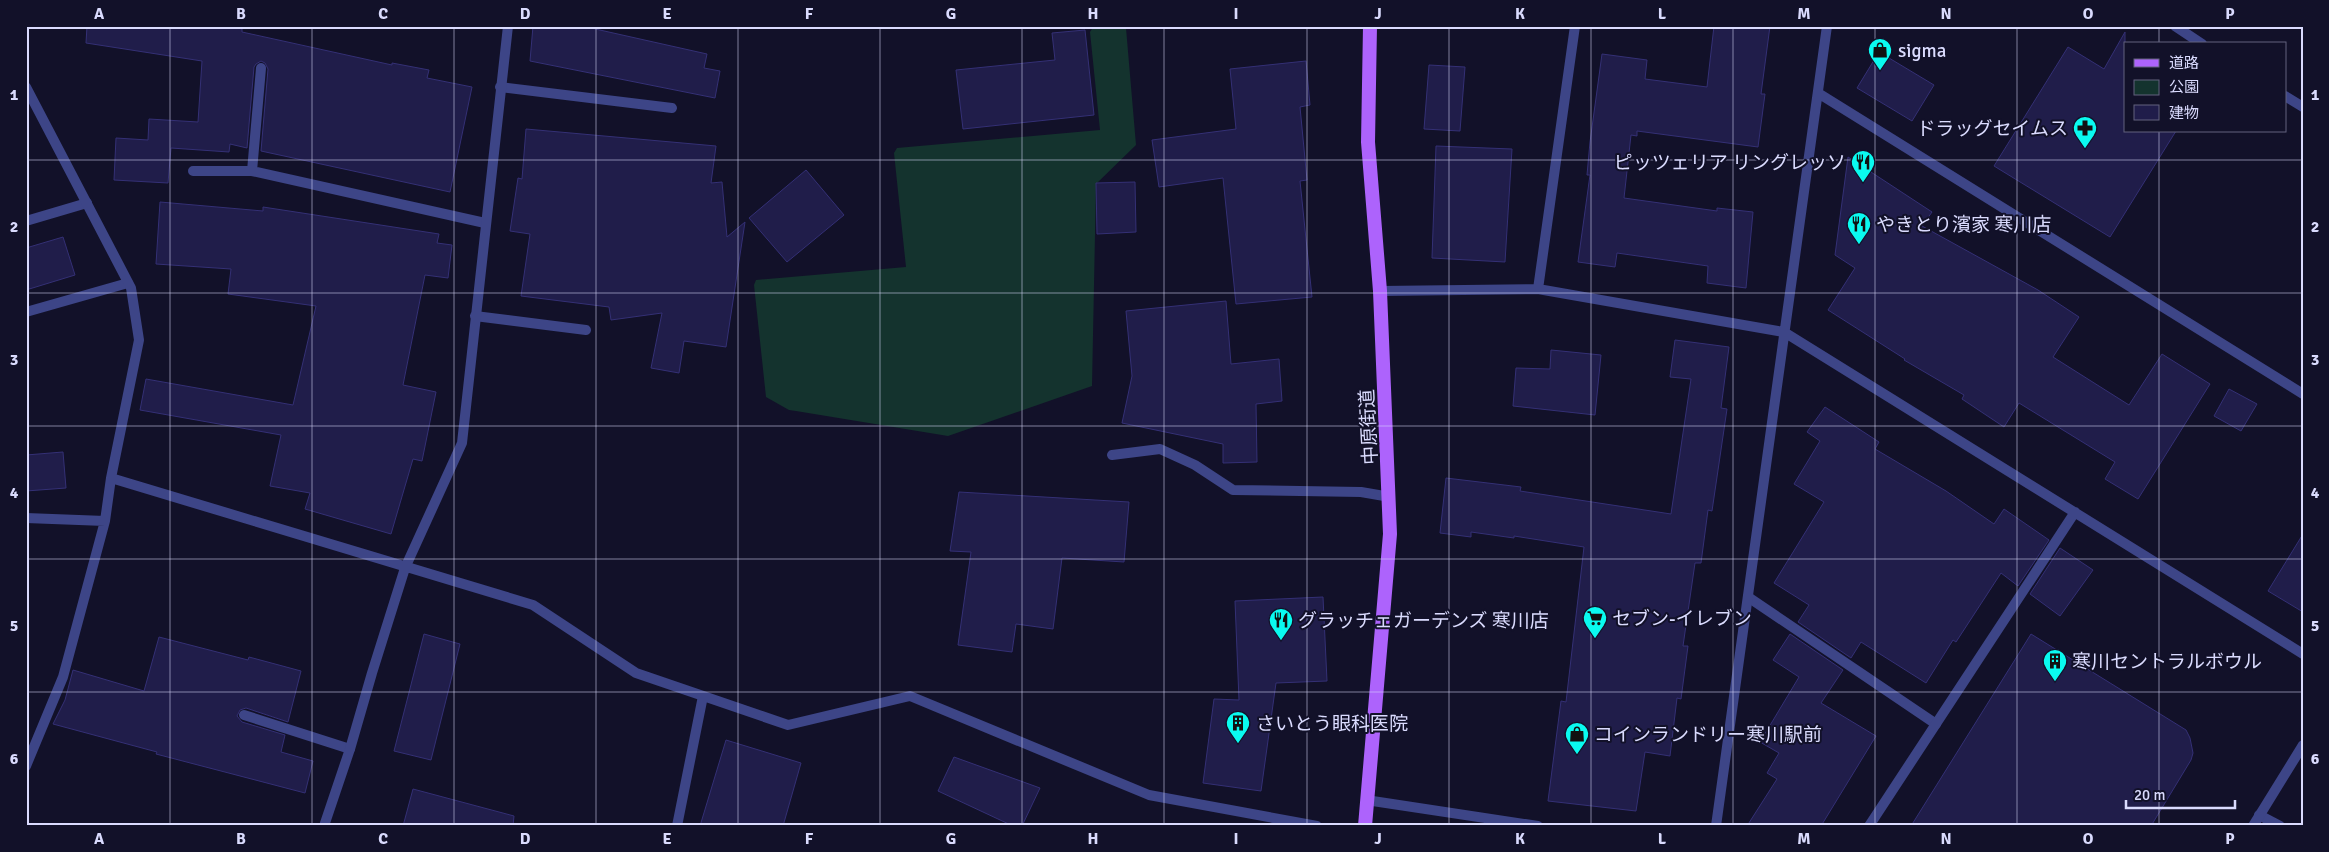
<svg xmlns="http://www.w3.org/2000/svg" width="2329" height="852" viewBox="0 0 2329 852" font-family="Signika,'Noto Sans JP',sans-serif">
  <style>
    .green { fill: #14332e }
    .building { fill: #201d4a; stroke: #343075 }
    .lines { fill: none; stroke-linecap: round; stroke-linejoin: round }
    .service { stroke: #3d4587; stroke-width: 10 }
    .minor { stroke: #3d4587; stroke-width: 10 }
    .tertiary { stroke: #3d4587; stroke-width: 10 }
    .primary { stroke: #ad63fc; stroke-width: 14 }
    .grid { fill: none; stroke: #dadbfe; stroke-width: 1; stroke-opacity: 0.55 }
    .labels { text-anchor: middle; stroke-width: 4; stroke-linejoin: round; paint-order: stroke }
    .poi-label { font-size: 19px; fill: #dadbfe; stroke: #121129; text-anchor: start }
    .street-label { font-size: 19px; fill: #dadbfe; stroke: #121129 }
    .neatline { fill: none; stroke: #dadbfe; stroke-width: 2 }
    .grid-label { font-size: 16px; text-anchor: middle; font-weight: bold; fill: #dadbfe }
  </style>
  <rect width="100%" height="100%" fill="#121129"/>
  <!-- green -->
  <path class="green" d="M1108,26H1125L1126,28L1136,145L1096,184L1092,386L948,436L796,411L789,410L766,397L754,285L756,280L906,267L894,153L897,148L1100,130L1090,32L1092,29Z"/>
  <!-- building -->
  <path class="building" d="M87,26H242V32L392,65V63L429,70L427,78L472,87L450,192L261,151L268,69L265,63L261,61L256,64L254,67L247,148L230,144L229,152L171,148L168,183L114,180L116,138L148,140L149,119L198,122L202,61L86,43Z
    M533,26H582L707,54L704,68L720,71L715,98L530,61Z
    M1714,26H1770L1761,94H1765L1758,147L1637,131V136L1631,135L1624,198L1717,211V208L1753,212L1746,288L1707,283L1708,266L1617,253L1615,267L1578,262L1590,175H1587L1590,142L1602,54L1647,60L1645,79L1707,87Z
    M1085,30L1094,115L963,129L956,70L1055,60L1052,33Z
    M2125,32V131H2176L2110,237L1994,166L2068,47L2104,69Z
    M1879,52L1934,85L1912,121L1857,88Z
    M1306,61L1310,105L1300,107L1307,180L1300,181L1312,297L1236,304L1223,178L1159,187L1152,140L1236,129L1230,69Z
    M1429,65L1465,67L1460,131L1424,129Z
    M526,129L716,146L711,183L722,182L727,237L745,222L726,347L684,341L679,373L651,368L662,313L611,320L609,307L521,296L530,234L510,231L518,178L522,179Z
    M1436,146L1512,149L1505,262L1432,258Z
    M1848,157L1932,212L1922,226L2038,290L2079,317L2053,357L2129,405L2162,354L2210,384L2138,499L2105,479L2115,462L2019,403L2004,427L1962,399L1964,395L1904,360L1905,359L1828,310L1855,268L1835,255Z
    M806,170L844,215L787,262L749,218Z
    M1135,182L1136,232L1097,234L1096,183Z
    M160,202L263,211V207L439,234L437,243L452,245L448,278L425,275L403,385L436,392L422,461L413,459L391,534L305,509L310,493L270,486L281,435L140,410L146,379L293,405L316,306L228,294L231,269L156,264Z
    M63,237L75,275L26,290V248Z
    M1226,301L1231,364L1279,359L1282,401L1256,404L1257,462L1223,463V444L1122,423L1132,376L1126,311Z
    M1675,340L1729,347L1721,408L1727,409L1712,511L1708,510L1701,563H1695L1683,646H1688L1681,699L1677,698L1670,756L1645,752L1636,811L1548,801L1561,701L1566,702L1584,547L1514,536V538L1471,532V537L1440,533L1446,478L1521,487L1520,491L1671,514L1691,379L1670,377Z
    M1551,350L1601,355L1595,415L1513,406L1516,368L1550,369Z
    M2229,389L2257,404L2241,431L2214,416Z
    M1825,407L1879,442L1875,449L1946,491L1994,524L2004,509L2049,540L2018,586L2001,573L1956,642L1953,640L1926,683L1861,642L1851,658L1798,622L1809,605L1774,583L1824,502L1794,484L1820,441L1807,432Z
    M63,452L66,488L26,491V455Z
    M959,492L1129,502L1124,562L1062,558L1053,629L1016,624L1012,652L958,645L971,552L950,551Z
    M2303,534V612L2268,591Z
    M2060,548L2093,570L2060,616L2030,594Z
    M1323,597L1327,681L1276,683L1261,791L1203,783L1214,699L1239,700L1235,601Z
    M424,634L460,644L431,760L394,751Z
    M1790,634L1843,670L1821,703L1876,736L1821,826H1747L1777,779L1767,773L1779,753L1760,742L1799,677L1773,660Z
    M2031,634L2186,730L2190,738L2193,753L2191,760L2151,826H1911Z
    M159,637L248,660L249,657L301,671L288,722L246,708L240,710L237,716L242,722L285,735L281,752L313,761L305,793L156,754L157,752L53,724L65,700L73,670L144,691Z
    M726,740L801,763L783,826H700Z
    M954,757L1040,788L1022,826H1013L938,791Z
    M413,789L514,816L513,826H403Z"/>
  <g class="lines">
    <!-- service -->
    <path class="service" d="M261,68L252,171L485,223
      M500,87L672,108
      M193,171H252
      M26,221L87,203
      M26,312L128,283
      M475,316L586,330
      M1112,455L1160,449L1195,465L1233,490L1361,492L1390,497
      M1748,597L1936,724
      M244,715L350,749"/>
    <!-- minor -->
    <path class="minor" d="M2175,26L2202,44
      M26,87L131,288L139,340L111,478L105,521L63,677L26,766
      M1818,93L2303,394
      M2285,96L2303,107
      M1538,289L1575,26
      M1380,291L1538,289L1784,332L2303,654
      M111,478L533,605L636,673L788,725L910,696L1149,795L1317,826
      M26,518L105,521
      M1366,800L1538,826
      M2259,815L2280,826
      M324,826L350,749L372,673L405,568L462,443L508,26
      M677,826L703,696
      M1716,826L1827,26
      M1869,826L2075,512"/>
    <!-- tertiary -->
    <path class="tertiary" d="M2253,826L2303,745"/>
    <!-- primary -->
    <path class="primary" d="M1365,826L1390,534L1380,291L1368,142L1370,26"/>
  </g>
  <!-- grid -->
  <path class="grid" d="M170,26V826M312,26V826M454,26V826M596,26V826M738,26V826M880,26V826M1022,26V826M1164,26V826M1307,26V826M1449,26V826M1591,26V826M1733,26V826M1875,26V826M2017,26V826M2159,26V44M2159,131V826M26,160H2303M26,293H2303M26,426H2303M26,559H2303M26,692H2303"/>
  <!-- icons -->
  <defs>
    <g id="shop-pin" transform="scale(1.25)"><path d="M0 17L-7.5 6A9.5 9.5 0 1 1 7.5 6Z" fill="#0afaf0" stroke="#121129"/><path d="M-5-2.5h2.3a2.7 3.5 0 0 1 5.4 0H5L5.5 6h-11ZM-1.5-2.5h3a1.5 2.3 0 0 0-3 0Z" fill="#111"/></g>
    <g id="pharmacy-pin" transform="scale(1.25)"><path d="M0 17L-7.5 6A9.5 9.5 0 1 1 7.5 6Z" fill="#0afaf0" stroke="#121129"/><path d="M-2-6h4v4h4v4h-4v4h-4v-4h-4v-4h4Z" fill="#111"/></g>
    <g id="restaurant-pin" transform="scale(1.25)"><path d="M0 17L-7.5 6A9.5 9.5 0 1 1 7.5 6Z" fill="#0afaf0" stroke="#121129"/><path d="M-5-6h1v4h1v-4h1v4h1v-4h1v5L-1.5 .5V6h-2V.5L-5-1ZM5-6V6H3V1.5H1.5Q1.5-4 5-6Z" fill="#111"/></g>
    <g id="supermarket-pin" transform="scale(1.25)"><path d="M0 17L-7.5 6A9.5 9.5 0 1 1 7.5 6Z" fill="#0afaf0" stroke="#121129"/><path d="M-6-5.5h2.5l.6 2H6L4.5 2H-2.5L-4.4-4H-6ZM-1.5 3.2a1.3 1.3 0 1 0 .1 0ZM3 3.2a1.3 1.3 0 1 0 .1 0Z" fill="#111"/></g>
    <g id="building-pin" transform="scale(1.25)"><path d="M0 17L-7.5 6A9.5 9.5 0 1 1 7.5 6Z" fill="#0afaf0" stroke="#121129"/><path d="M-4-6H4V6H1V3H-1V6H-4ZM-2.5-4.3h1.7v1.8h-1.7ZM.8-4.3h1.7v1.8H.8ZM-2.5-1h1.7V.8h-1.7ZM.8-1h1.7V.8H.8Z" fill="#111"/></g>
  </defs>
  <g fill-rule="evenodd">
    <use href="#shop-pin" x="1880" y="50"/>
    <use href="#pharmacy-pin" x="2085" y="128"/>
    <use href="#restaurant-pin" x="1863" y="162"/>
    <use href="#restaurant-pin" x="1859" y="224"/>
    <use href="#supermarket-pin" x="1595" y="618"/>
    <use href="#restaurant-pin" x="1281" y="620"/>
    <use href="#building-pin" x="2055" y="661"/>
    <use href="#building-pin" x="1238" y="723"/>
    <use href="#shop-pin" x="1577" y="734"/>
  </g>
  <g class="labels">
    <!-- poi labels -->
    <g class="poi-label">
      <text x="1898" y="57">sigma</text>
      <text x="2068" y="135" text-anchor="end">ドラッグセイムス</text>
      <text x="1846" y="169" text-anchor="end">ピッツェリア リングレッソ</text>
      <text x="1876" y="231">やきとり濱家 寒川店</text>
      <text x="1612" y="625">セブン-イレブン</text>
      <text x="1298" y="627">グラッチェガーデンズ 寒川店</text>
      <text x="2072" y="668">寒川セントラルボウル</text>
      <text x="1256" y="730">さいとう眼科医院</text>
      <text x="1594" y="741">コインランドリー寒川駅前</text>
    </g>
    <!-- street labels -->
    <g class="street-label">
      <text transform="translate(1368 427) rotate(-93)" y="7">中原街道</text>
    </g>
  </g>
  <!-- border -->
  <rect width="2329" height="852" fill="none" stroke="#121129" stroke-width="55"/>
  <!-- legend -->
  <rect x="2124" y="42" width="162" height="90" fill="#121129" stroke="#62627e"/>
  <rect x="2134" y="59" width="25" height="8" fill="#ad63fc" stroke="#62627e"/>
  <text x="2169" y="68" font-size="15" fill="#dadbfe">道路</text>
  <rect x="2134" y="80" width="25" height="15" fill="#14332e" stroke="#62627e"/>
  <text x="2169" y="92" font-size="15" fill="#dadbfe">公園</text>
  <rect x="2134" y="105" width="25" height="15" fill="#201d4a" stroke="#62627e"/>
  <text x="2169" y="118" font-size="15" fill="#dadbfe">建物</text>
  <!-- scale -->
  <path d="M2126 800v8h109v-8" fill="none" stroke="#dadbfe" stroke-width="2.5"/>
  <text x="2134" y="800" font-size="15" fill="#dadbfe" stroke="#121129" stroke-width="4" paint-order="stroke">20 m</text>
  <rect x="28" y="28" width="2274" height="796" class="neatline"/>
  <g class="grid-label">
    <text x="99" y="19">A</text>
    <text x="241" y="19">B</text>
    <text x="383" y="19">C</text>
    <text x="525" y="19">D</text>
    <text x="667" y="19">E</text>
    <text x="809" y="19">F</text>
    <text x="951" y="19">G</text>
    <text x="1093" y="19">H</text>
    <text x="1236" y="19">I</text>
    <text x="1378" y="19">J</text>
    <text x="1520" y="19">K</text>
    <text x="1662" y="19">L</text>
    <text x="1804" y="19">M</text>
    <text x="1946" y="19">N</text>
    <text x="2088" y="19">O</text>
    <text x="2230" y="19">P</text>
    <text x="14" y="100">1</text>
    <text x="2315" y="100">1</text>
    <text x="14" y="232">2</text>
    <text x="2315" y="232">2</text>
    <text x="14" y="365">3</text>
    <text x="2315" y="365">3</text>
    <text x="14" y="498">4</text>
    <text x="2315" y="498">4</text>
    <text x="14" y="631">5</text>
    <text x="2315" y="631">5</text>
    <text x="14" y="764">6</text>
    <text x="2315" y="764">6</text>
    <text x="99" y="844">A</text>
    <text x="241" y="844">B</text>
    <text x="383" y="844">C</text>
    <text x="525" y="844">D</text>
    <text x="667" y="844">E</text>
    <text x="809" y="844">F</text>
    <text x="951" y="844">G</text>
    <text x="1093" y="844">H</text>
    <text x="1236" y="844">I</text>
    <text x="1378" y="844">J</text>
    <text x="1520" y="844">K</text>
    <text x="1662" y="844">L</text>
    <text x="1804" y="844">M</text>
    <text x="1946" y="844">N</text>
    <text x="2088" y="844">O</text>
    <text x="2230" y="844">P</text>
  </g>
</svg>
